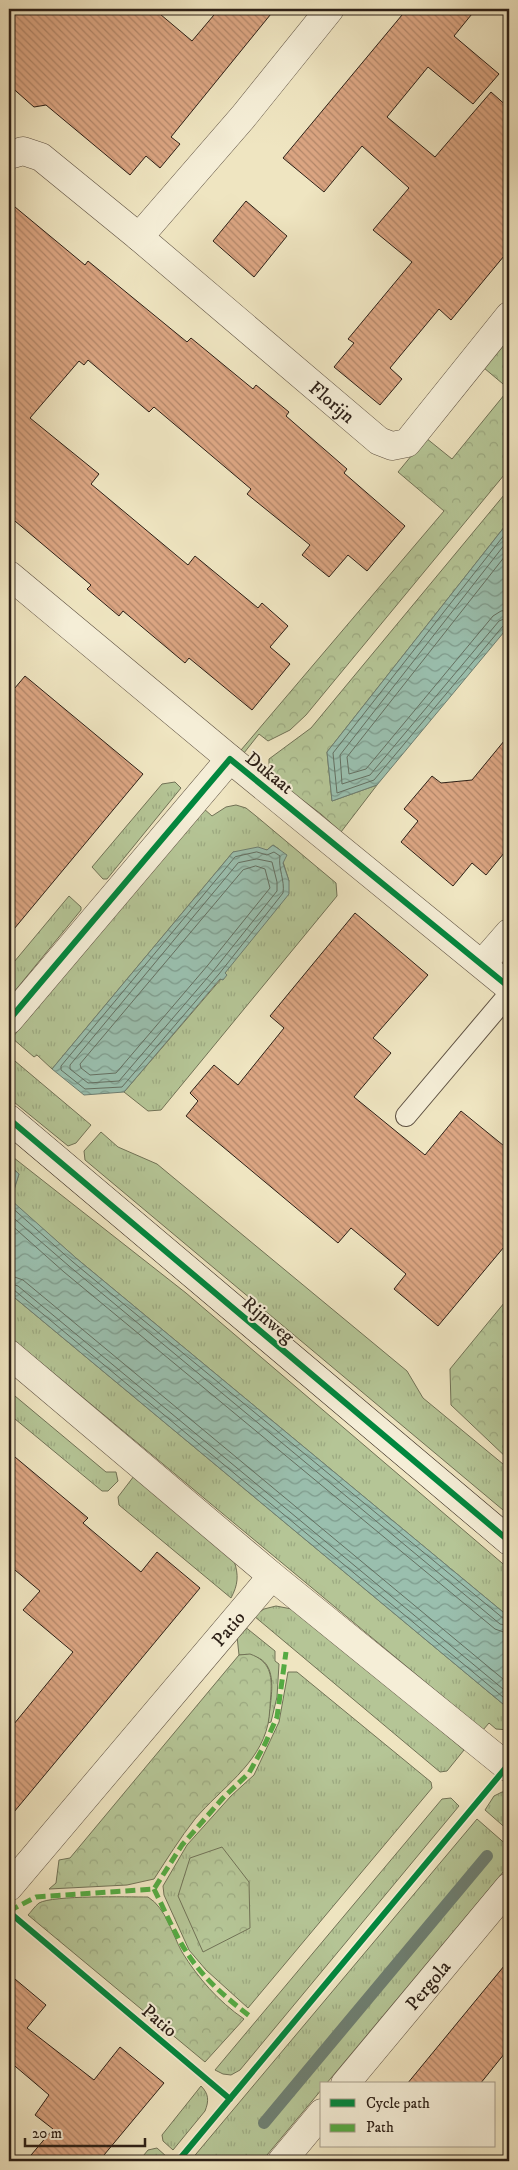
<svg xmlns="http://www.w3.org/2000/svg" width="518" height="2170" viewBox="0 0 518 2170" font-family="'IM FELL DW Pica',serif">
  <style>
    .grass { fill: url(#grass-tufts); stroke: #717256 }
    .forest { fill: url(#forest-crowns); stroke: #717256 }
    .water { fill: url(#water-waves); stroke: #6e7f72 }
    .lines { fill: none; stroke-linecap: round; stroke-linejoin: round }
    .shore { stroke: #647062; stroke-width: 1 }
    .stream { stroke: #6e7f72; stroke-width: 12 }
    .building { fill: url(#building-back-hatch); stroke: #2d2017 }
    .lane-casing { stroke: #5e5142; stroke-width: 22 }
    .street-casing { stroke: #5e5142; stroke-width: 29 }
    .secondary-casing { stroke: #2d2017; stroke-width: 29 }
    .lane { stroke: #f5eed7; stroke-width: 20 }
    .street { stroke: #f5eed7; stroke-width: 28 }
    .secondary { stroke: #f5eed7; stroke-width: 28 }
    .quiet { stroke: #54aa42; stroke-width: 5; stroke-dasharray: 10 5; stroke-linecap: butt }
    .cycleway-casing { stroke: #f5eed7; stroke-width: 9 }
    .cycleway { stroke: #00873e; stroke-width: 6 }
    .labels { text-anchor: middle; stroke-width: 4; stroke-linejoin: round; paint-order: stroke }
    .street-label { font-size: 19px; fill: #2d2017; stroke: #f5eed7 }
  </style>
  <defs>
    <pattern id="grass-tufts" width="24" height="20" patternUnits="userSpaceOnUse" patternTransform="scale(1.25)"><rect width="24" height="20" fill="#b5c596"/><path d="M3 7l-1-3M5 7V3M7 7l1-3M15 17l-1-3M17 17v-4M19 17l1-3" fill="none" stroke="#9ca981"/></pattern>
    <pattern id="forest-crowns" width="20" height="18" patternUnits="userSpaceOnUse" patternTransform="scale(1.25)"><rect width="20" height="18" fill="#b5c596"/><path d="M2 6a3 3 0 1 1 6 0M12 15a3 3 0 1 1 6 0" fill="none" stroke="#9ca981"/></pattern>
    <pattern id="water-waves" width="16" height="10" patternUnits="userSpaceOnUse" patternTransform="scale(1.25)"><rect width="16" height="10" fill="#9abfae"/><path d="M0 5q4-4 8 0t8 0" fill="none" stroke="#7e9b8d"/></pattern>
    <pattern id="building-back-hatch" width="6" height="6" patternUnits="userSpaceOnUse" patternTransform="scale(1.25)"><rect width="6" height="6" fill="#dba582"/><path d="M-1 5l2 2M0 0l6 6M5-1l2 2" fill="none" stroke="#b28669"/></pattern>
  </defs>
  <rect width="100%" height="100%" fill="#efe5c1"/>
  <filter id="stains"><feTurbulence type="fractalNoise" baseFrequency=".004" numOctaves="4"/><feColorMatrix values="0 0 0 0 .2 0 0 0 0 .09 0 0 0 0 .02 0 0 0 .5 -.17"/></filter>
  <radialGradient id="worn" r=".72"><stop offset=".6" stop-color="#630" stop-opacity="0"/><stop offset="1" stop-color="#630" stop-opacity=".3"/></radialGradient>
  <!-- grass -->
  <path class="grass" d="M175,782L181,788L107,879H103L92,867L162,784Z
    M236,805L246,808L256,816L336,883L337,896L161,1110L148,1111L124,1092L221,979L222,980L224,974L289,881L279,849L273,845L267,850L233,852L52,1069L37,1055L34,1057L12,1038L203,808L212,816L226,807Z
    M69,896L81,907V910L9,998V968Z
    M9,1056L91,1125L76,1143L68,1146L9,1098Z
    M101,1132L118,1147L157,1164L407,1371L423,1398L509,1469V1515L85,1160L84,1151Z
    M9,1154L186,1293L509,1569V1617L76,1258L10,1200L19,1174L9,1165Z
    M9,1293L509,1709V1730L496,1729L489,1723L483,1730L9,1336Z
    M9,1391L106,1472H116L118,1481L108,1491H102L9,1414Z
    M134,1476L234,1561C239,1575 238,1585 231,1598L119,1505L118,1497Z
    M276,1606L297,1610L464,1750L447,1771L440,1772L254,1616L264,1609Z
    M244,1626L275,1651V1661L279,1664L277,1697L271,1722L268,1723C271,1695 283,1652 239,1655L237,1636Z
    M288,1672H297L431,1782L432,1788L248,2008L206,1970L189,1950L164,1895L163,1886L187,1845L231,1796L254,1775L279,1722Z
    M502,1792H509V1831L485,1810L494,1796Z
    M451,1798L459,1806L240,2070L231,2075L223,2074L215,2070L442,1799Z
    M477,1819L509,1847V1865L326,2084H322V2089L262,2161L191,2160Z
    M201,2086C209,2094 209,2101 205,2111L173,2150L163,2141L162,2135Z
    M157,2148L167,2157L163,2161H139L148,2150Z"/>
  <!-- forest -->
  <path class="forest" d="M509,327V389L484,368Z
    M509,389V469L306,715L290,730L268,741L259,734L244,753L241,750L444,511L398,472L426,438L452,459Z
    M509,489V521L327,752L332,801L377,785L341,832L321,814L269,775V759L311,728Z
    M509,1297V1460L451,1405L450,1369Z
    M250,1654C270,1661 272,1675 271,1693C270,1703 270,1714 268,1724C259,1765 221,1788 195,1819C180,1838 167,1859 154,1879L127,1885L49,1889L56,1883L59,1860L70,1858L239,1655Z
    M222,1847L249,1882L250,1928L203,1952L178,1896L190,1858Z
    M148,1897C166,1908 172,1934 182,1952C198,1978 218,2001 244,2019L205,2062L28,1915C31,1912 35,1906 39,1903C53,1895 128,1897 148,1897Z"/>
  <!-- water -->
  <path class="water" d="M509,521V626L377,785L332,801L327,752Z
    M273,845L287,855L283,863L289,881V894L225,973L227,975L223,980L220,979L124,1092L84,1095L52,1069L233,852L258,847L267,850Z
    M9,1165L19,1174L11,1200L76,1258L509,1617V1709L9,1293Z"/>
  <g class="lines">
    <!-- shore -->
    <path class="shore" d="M509,529L333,753L337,793L374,780L503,626L509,624
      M509,539L340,755L342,784L370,775L499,621L509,617
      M509,551L347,757L349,774L366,769L493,616L501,611L509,610
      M257,852L267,855L274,852L280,856C278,869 285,880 283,893L219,974L122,1087L85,1089L61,1070V1066L235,857Z
      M257,859L272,862L277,882V891L214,970L119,1081L88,1083L70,1069V1065L238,863Z
      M256,866L265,869L270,888L208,965L116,1073L90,1075L81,1068L80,1064L243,870Z
      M9,1205L73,1262L504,1619L509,1620
      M9,1214L69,1266L500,1624L509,1626
      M9,1223L64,1272L495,1629L509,1634
      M9,1275L23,1280L509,1684
      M9,1283L18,1286L509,1694
      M9,1289L14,1290L509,1702"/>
    <!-- stream -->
    <path class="stream" d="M264,2123L487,1856"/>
  </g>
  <!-- building -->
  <path class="building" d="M9,9H154L192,41L219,9H275L171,137L180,144L160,168L146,156L130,175L46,105L34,107L9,85Z
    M407,9H476L454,36L499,74L473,104L428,67L387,117L435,157L491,92L509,108V250L451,320L439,309L390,368L402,379L380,405L334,367L354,343L348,339L412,262L373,230L409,188L362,146L324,192L283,158Z
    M246,201L287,236L254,277L213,241Z
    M9,202L85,265L88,261L187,342L191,338L253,389L256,385L289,412L286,416L347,469L344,473L405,526L367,571L348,555L329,577L302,555L310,545L247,494L251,489L154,407L149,412L88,360L84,365L79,361L30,418L99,474L91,484L188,565L195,556L258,608L262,603L288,626L270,647L290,664L252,710L189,658L185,663L123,611L119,616L87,589L91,585L9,516Z
    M25,676L143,774L9,935V695Z
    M509,735V847L486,875L472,863L453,886L401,842L418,821L404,809L432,776L441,783L472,780Z
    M355,913L428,975L373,1038L391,1053L354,1097L425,1155L461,1111L509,1150V1241L438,1326L394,1289L406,1274L351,1228L338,1243L186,1116L198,1101L190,1093L214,1065L238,1085L284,1028L270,1016Z
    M9,1452L88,1518L83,1523L141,1572L157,1552L200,1588L9,1818V1730L73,1652L23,1610L40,1591L9,1565Z
    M509,1960V2048L480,2084H407Z
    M9,1974L46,2005L27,2028L94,2080L120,2047L164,2083L99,2161H26L53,2129L35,2115L49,2095L9,2061Z"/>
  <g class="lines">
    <!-- lane casing -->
    <g class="lane-casing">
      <path id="lane" d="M406,1116L509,994"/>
    </g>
    <!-- street casing -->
    <g class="street-casing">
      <g id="street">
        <path id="s1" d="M9,155L23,151L41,157L139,237L379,441L392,446L407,443L509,316"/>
        <path d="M139,237L243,117L330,9"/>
        <path d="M9,575L230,759"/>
        <path d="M482,964L509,933"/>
        <path d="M9,1020L230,759L509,987"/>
        <path d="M9,1354L272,1576L509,1768"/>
        <path id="s2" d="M9,1887L272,1576"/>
        <path id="s3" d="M345,2084L509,1887"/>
        <path d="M282,2161L322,2113"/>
      </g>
    </g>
    <!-- secondary casing -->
    <g class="secondary-casing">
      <path id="secondary" d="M9,1119L509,1541"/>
    </g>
    <!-- lane -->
    <use href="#lane" class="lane"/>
    <!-- street -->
    <use href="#street" class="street"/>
    <!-- secondary -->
    <use href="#secondary" class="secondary"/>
    <!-- quiet -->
    <path class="quiet" d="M154,1889C167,1915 179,1945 198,1968C213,1987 233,2003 252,2018
      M9,1911L36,1897L154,1889L182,1845L223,1798L249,1773L265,1744L277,1717L286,1652"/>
    <!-- cycleway casing -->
    <g class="cycleway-casing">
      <path id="cycleway" d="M9,1020L230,759L509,987
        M9,1119L509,1541
        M9,1912L230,2099
        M178,2161L509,1764"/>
    </g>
    <!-- cycleway -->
    <use href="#cycleway" class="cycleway"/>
  </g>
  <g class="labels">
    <!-- street labels -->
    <g class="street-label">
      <text dy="7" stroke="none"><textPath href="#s1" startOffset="414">Florijn</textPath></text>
      <text transform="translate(270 772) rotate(39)" y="7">Dukaat</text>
      <text transform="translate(269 1319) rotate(40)" y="7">Rijnweg</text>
      <text dy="7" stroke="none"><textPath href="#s2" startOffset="339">Patio</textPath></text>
      <text dy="7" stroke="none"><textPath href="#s3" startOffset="129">Pergola</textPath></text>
      <text transform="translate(160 2020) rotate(40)" y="7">Patio</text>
    </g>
  </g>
  <!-- margin -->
  <rect width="518" height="2170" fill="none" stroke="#efe5c1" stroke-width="30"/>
  <rect x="10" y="10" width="498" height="2150" fill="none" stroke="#2d2017" stroke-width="2.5"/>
  <rect x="15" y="15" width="488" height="2140" fill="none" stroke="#2d2017"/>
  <!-- legend -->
  <rect x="320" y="2082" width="175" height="65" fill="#f5eed7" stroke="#a59c8a"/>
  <rect x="330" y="2099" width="25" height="8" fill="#00873e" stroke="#a59c8a"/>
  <text x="366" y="2108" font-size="15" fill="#2d2017">Cycle path</text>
  <rect x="330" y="2124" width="25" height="8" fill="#54aa42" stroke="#a59c8a"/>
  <text x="366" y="2132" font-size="15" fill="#2d2017">Path</text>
  <!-- scale -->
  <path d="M25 2138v8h120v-8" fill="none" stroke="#2d2017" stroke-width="2.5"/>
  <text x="32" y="2138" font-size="15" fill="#2d2017" stroke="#f5eed7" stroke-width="4" paint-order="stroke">20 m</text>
  <rect width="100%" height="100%" filter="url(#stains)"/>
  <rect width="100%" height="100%" fill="url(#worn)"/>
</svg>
